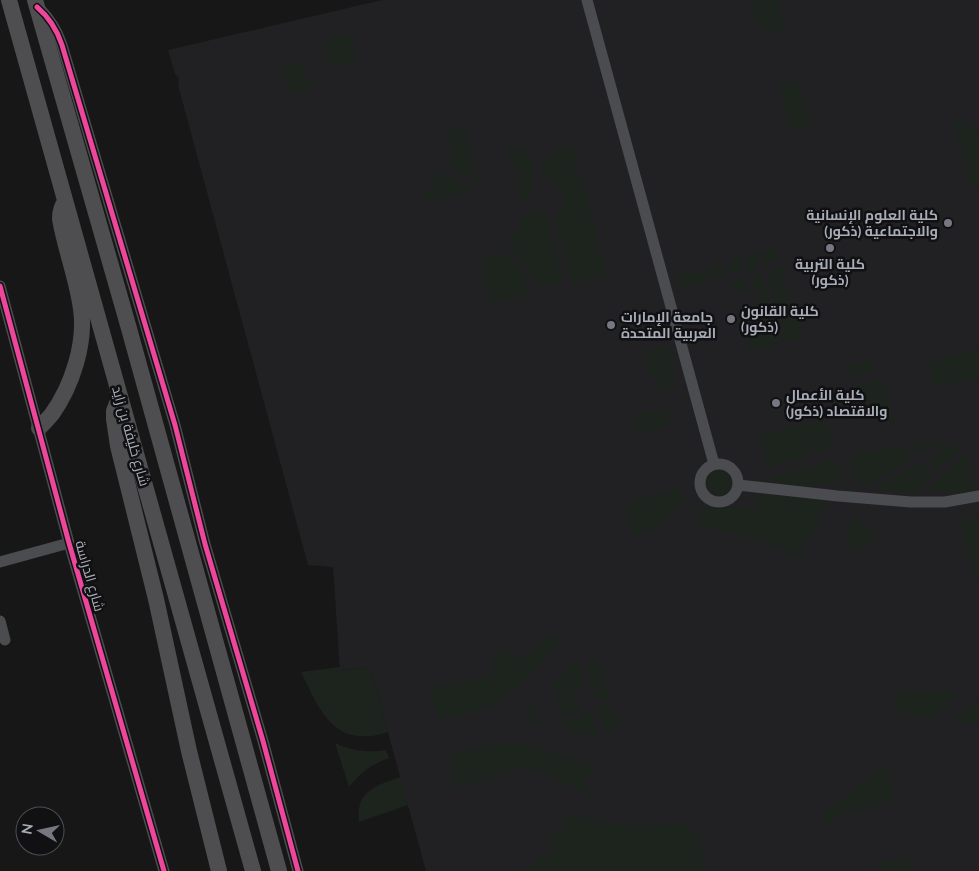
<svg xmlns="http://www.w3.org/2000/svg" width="979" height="871" viewBox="0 0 979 871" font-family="Lato,Cairo,sans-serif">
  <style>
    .built { fill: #212123 }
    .green { fill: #1d241e }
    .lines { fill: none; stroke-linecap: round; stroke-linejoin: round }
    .minor { stroke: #4b4c50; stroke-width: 11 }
    .highway { stroke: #4e4e51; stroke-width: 16 }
    .cycleway-casing { stroke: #111113; stroke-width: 8 }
    .cycleway { stroke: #ed469a; stroke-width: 5 }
    .poi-dot { fill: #757880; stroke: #111113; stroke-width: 2 }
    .labels { text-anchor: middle; stroke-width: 5; stroke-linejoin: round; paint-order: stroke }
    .poi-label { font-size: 14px; font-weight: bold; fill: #a8adb8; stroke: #111113; text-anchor: start }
    .street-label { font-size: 14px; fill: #a8adb8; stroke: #111113 }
  </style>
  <rect width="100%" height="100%" fill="#171717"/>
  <!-- built -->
  <path class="built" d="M382,0H979V871H426L370,667L340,671L333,567L308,565L178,85L179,81V79L178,77L175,74L168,50Z"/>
  <!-- green -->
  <path class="green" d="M751,0H777L785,28C781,30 775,33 770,33C756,33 754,10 751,0Z
    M325 50a16 16 0 1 1 32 0a16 16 0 1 1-32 0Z
    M301,61L306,81L317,82L318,85L288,94L281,65Z
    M799,80L811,125L790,131L779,91C782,82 791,82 799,80Z
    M957,119L979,132V184L971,186L954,122Z
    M464,126L477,183L447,165L452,158L446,132Z
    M573,141L580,167H577L574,170V175L578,178H582L599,244L595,246L593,251L597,256L602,255L607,274L572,284L554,217C571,204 566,183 546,178L542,163Z
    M508,145C539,148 539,180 526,202L521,203L516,181C521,180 524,178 523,173L519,170L514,171Z
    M440,171L474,190L420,204Z
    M531,209L545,214L563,281L536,287C530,270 527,260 511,250V237Z
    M777,248L780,260L764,265L760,252Z
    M499,253C520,254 525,277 531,293L493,304C485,286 468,259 499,253Z
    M755,254L760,268L748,272L744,258Z
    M741,258L744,270L731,274L728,262Z
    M722,263L725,276L713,279L709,267Z
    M706,268L709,280L681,289L677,276Z
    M782,268L793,308L778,312L767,272Z
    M761,273L781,342L750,351L748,342L749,341L748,338L769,332L757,288L753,289L750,276Z
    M745,278L749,290L736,293L732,281Z
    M796,313L803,337L785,342L778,317Z
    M667,346L678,388L661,393L657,377L652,378L645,351Z
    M979,349V377L934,387L928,363Z
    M872,360L874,370L846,377L844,366Z
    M883,379L895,425L858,390L857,385Z
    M848,395L854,415L838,420L833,399Z
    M667,407L671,425L639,433L634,416Z
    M824,418L833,449L815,454L811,442L807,444L810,455L768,467L759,436Z
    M940,439L942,443L921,454L914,446L917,442L927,443Z
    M956,443L960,450L938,470L928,458Z
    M902,446L915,457L867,486L857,484L849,455Z
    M966,453L970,466L967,468L974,493L926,491Z
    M836,459L842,482L823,484L813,483L812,487L774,484L772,476Z
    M921,462L934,475L915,492L872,490Z
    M707 482a13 13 0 1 1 26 0a13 13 0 1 1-26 0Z
    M681,488L685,503L656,529L634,535L625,504Z
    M758,494L829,500L800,558C768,542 736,532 700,528L696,509L757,507Z
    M859,514L865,529L871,527L874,539L853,552L845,532Z
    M979,516V578L976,579L960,521Z
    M552,634L560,642C537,666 515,696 484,708C469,714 453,716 438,719L429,688L488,676L499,651H510L519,661Z
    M576,659L585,687L556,695L553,685Z
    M599,659L605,678L593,690L586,663Z
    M340,667V671L370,667L388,732C382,734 375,736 369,736C328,740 316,701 301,672Z
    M606,683L612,703L596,699L595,695Z
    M904,690L956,692L953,700L932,719L901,712C891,705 892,694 904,690Z
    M576,693L582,712L562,717L557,698Z
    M979,701V721L959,725L956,714Z
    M533,703L538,725H530L525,709Z
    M597,704L613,708L619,730L606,734Z
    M591,714L597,737L565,730L563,722Z
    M335,743C352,751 368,753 386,750L389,758C372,764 360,773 349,787Z
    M515,743L534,746L594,766L593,774L582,782L589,788L588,796C572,788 543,769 526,768C521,768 516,769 511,770L457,789L448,756L495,744Z
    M885,766L895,800L842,814L834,820L830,827L821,821L828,809Z
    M401,777L408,805L359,822C355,791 377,785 401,777Z
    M570,814C599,823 627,827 658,826C668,825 682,820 691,828C700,835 703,860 707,871H523L554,848L548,840L567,825L563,819Z
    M910,858L913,871H892L876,868L875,862Z"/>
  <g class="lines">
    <!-- minor -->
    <path class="minor" d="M587,0L714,464
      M39,8C50,19 57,30 62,45L175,425L205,544L263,741L298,871
      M0,286L69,543L164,871
      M700 483a19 19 0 1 1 38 0a19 19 0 1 1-38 0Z
      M738,485L838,496L911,502H945L979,496
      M0,562L69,543
      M0,621L5,640"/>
    <!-- highway -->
    <path class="highway" d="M9,0C92,290 171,581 253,871
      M35,0L128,325L279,871
      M120,396L114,411V419L118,446L156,599L189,751L219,871
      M39,428C43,424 48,419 52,414C72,386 86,343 81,309C77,278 65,249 60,219C60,212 61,207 65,202"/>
    <!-- cycleway casing -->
    <g class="cycleway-casing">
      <path id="cycleway" d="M37,7C50,18 57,30 62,45L175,425L205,544L263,741L298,871
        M0,286L69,543L164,871"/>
    </g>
    <!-- cycleway -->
    <use href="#cycleway" class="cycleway"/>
  </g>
  <!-- markers -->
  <g class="poi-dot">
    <circle cx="948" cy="223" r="5"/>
    <circle cx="830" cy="248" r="5"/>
    <circle cx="731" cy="319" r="5"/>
    <circle cx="611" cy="325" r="5"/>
    <circle cx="776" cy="403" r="5"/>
  </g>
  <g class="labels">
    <!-- poi labels -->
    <g class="poi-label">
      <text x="938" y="220" text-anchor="end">كلية العلوم الإنسانية<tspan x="938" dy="16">والاجتماعية (ذكور)</tspan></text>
      <text x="830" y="269" text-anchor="middle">كلية التربية<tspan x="830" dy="16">(ذكور)</tspan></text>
      <text x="741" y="316">كلية القانون<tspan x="741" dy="16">(ذكور)</tspan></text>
      <text x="621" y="322">جامعة الإمارات<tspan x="621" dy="16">العربية المتحدة</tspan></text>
      <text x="786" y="400">كلية الأعمال<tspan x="786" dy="16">والاقتصاد (ذكور)</tspan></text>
    </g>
    <!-- street labels -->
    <g class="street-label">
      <text transform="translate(131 436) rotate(74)" y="5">شارع خليفة بن زايد</text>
      <text transform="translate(90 576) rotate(74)" y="5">شارع الدراسة</text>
    </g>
  </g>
  <!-- north arrow -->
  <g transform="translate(40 831) rotate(279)"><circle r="24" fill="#111113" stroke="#4d4f55"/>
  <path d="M0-4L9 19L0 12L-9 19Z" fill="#757880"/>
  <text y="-8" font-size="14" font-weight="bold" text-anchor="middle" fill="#a8adb8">N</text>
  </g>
</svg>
